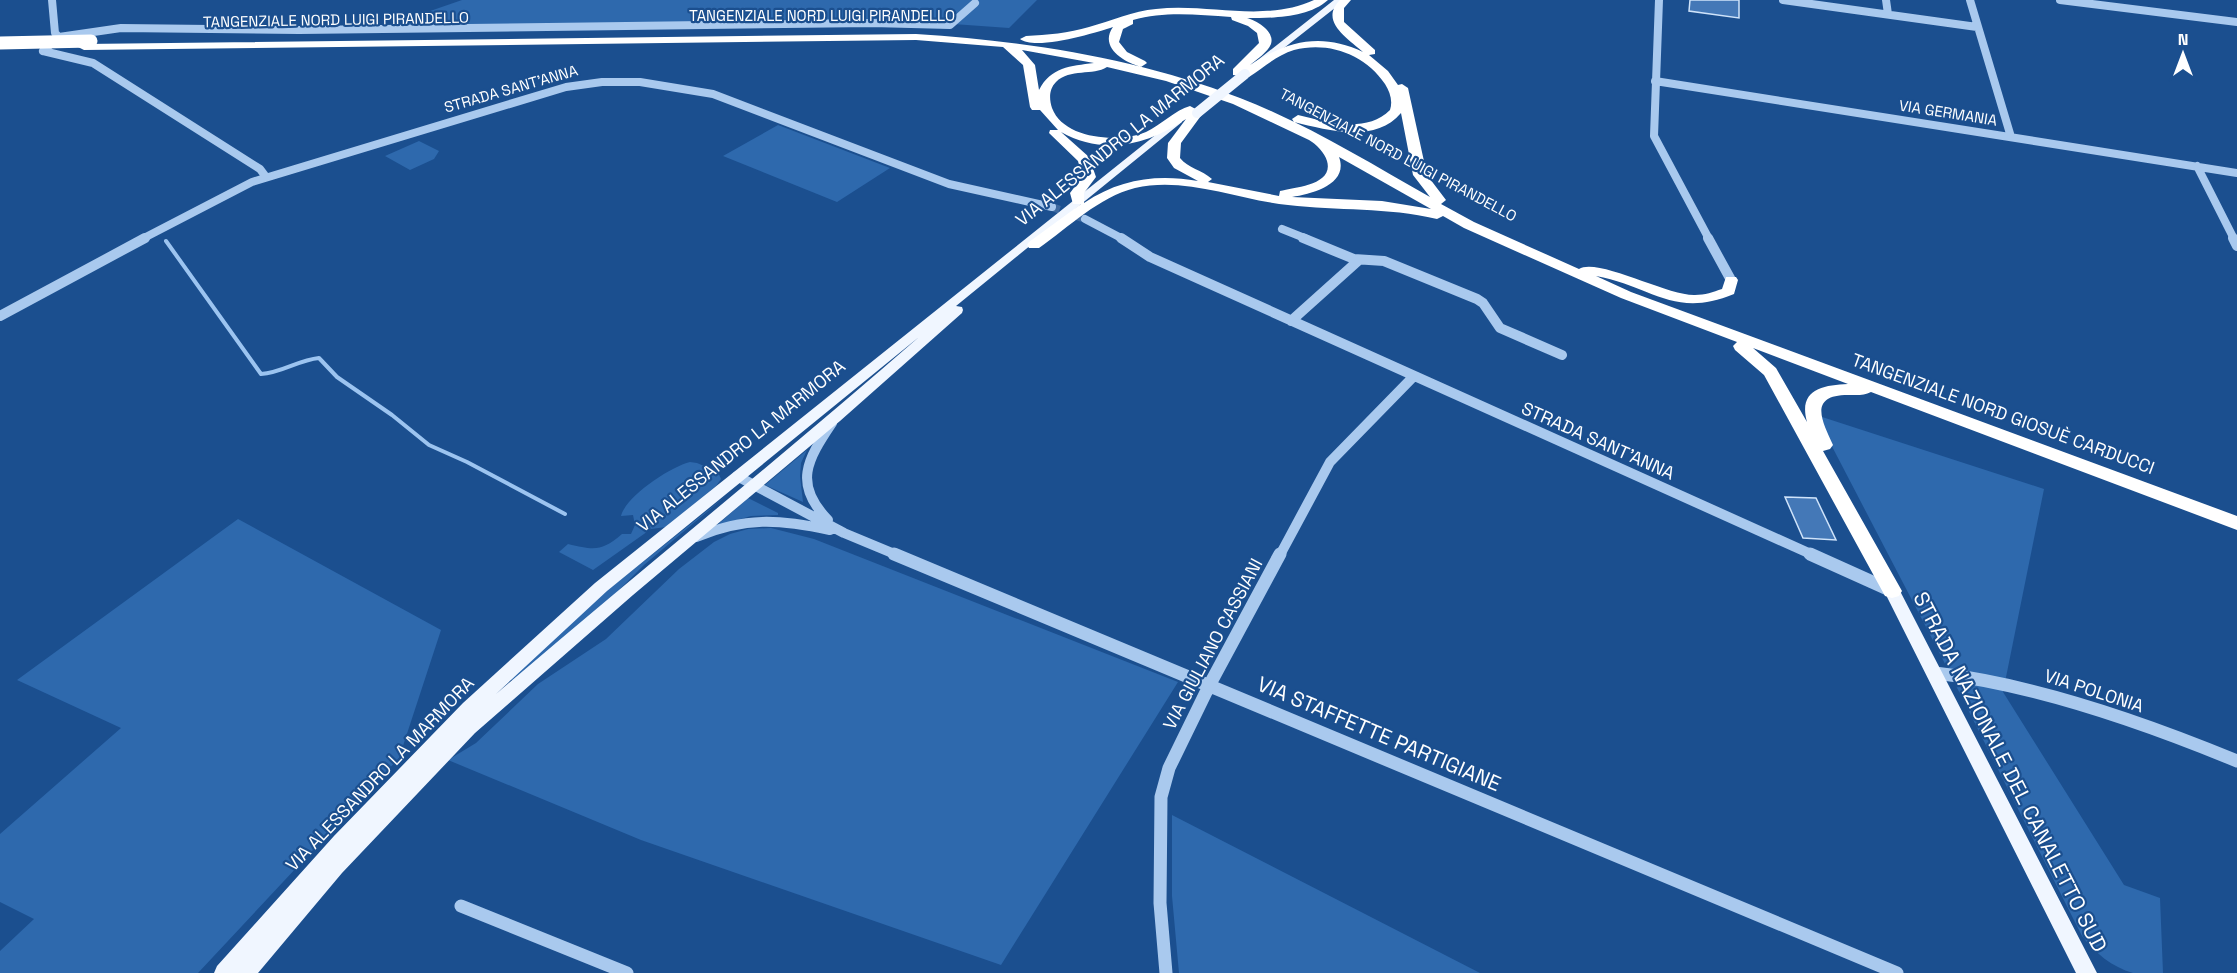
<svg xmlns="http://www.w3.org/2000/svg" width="2237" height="973" viewBox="0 0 2237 973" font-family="'Space Grotesk',sans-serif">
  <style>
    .green { fill: #2e69ad }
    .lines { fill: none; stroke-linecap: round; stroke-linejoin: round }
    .stream { stroke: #9cc4f0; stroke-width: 4 }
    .building { fill: #4478b7; stroke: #cfe3fa; stroke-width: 1.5 }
    .minor-tunnel { stroke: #3d69a0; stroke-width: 8; stroke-dasharray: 8 4; stroke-linecap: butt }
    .minor-far2 { stroke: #a9c9ee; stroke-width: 8 }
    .minor-far1 { stroke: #a9c9ee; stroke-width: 10 }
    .minor { stroke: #a9c9ee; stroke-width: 13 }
    .major { fill: #f0f6ff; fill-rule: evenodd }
    .highway { fill: #fff; fill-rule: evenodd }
    .major-bridge { stroke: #f0f6ff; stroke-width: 10 }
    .highway-bridge { stroke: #fff; stroke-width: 13 }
    .labels { text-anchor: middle; stroke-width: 4.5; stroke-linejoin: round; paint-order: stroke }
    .far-street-label { font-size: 15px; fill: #fff; stroke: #1b4f8f }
    .street-label { font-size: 18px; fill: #fff; stroke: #1b4f8f }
    .near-street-label { font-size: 21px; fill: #fff; stroke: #1b4f8f }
  </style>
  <rect width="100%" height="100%" fill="#1b4f8f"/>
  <!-- green -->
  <path class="green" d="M462,0H1037L1009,28L939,23L384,27Z
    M778,125L890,168L837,202L723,156Z
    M419,141L439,151L434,159L410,170L385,156Z
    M1819,416L2044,489L2003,692L2124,885L2160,898L2163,973C2154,973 2142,973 2133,973C2112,967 2095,953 2082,936L1939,652L1825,433Z
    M807,450L801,463L800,476L803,502L765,485Z
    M690,462L697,463L718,472L721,479L716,486L666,527L651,529L593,570L559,552L568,544C594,550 601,552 622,534H631L635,525L633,515L621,516C626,496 670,467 690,462Z
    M727,495L644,565L611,598L514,681L510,679L609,589Z
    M748,498L778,513V515L751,516L716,526Z
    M238,519L441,630L399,758L198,973H0V951L34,919L0,902V834L121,728L17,680Z
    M771,528L814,539L1178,682L1001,965L641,840L448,760L476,743L538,684L606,639L679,569L714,542L730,534L748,529Z
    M1172,815L1480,973H1179L1172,896Z"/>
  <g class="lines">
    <!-- stream -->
    <path class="stream" d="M166,241L261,374C282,373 298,360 319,358L337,377L392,415L429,445L467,462L565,514"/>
  </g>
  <!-- building -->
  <path class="building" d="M1690,0H1739V18L1689,11Z
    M1785,497L1816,498L1836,540L1803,538Z"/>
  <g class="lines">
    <!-- minor-tunnel -->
    <path class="minor-tunnel" d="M1052,207L1085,219"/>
    <!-- minor-far2 -->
    <path class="minor-far2" d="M52,0L55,33L59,37
      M1659,0L1654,136L1709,239
      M1783,0L1977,27
      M1886,0L1888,14
      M1970,0L2011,137
      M2060,0L2237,22
      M43,51L59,37L121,28L299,30L872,23L950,25L975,3
      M43,51L93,63L260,169L266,177
      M1655,81L2237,173
      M2197,166L2234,239
      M1085,219L1123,239
      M1282,229L1307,239
      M142,239L252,182L566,87L602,82H640L713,94L949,184L1052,207"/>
    <!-- minor-far1 -->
    <path class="minor-far1" d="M1121,238L1150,257L1813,555
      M1303,238L1354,259L1384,261L1477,299L1483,303L1500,328L1562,355
      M1708,238L1731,280
      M2233,238L2237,246
      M0,316L145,238
      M1291,321L1359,260
      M737,476L844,533L897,555
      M828,520C793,484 807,460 832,423
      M696,537C746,517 778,519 830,530
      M1280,555L1330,462L1414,376"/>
    <!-- minor -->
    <path class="minor" d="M894,554L1897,973
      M1810,554L1890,590
      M1935,673C2034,684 2145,723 2237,761
      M461,906L627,973
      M1166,973L1160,903L1161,797L1169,768L1210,684L1280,554"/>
    <!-- major -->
    <path class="major" d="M1334,0H1345L1260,67H1254V63Z
      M1178,117L1182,118V122L956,306L962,307L963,310L962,313L840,421L633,595L475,733L342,873L258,973H214L217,966L334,836L463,703L595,583ZM919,337C780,458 636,574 496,694L607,591Z
      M1892,585L1898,587L1900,591L2097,973H2076L1884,591L1886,587Z"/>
    <!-- highway -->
    <path class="highway" d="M1314,0H1328C1308,18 1273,18 1247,18C1257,21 1275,31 1271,44C1268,52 1256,60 1250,65C1287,41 1321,32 1363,52C1347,38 1319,21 1340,0H1351L1344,8V22L1375,50V54L1369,55L1388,71L1398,85L1402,84L1408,88L1427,175L1446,200L1441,204L1474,222L1579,269C1597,257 1668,296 1695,295C1705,295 1713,292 1722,289L1726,277H1736L1738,280L1734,294C1674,319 1651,286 1596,276L1631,292L2237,516V530L1871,392C1864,396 1856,395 1848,395C1808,395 1822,421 1833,445L1830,449L1823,451L1902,591L1899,596L1892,598L1885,596L1764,375L1735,350L1733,346L1737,342L1621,298L1464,228L1443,216L1437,219C1387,207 1338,211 1288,205C1239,200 1185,176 1135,188C1099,197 1069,227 1039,248H1029L1027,245L1029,242L1081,204H1073L1070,193L1082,177L1078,161L1049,133L1050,130H1058L1040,110H1032L1030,107L1023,65L1003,47L916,40L84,50L78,47L84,44L916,34C1026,41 1137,58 1240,98C1307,124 1368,162 1430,197L1413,175L1401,113C1375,144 1327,130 1294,122L1292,119L1298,115C1327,122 1366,134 1390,110C1393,101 1390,92 1385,84C1365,54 1328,41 1294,50C1277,55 1263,68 1249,77L1233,75V69L1259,43L1257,33L1248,26L1232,20L1231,17C1198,15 1165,11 1133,20V24L1123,29L1119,42L1127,52L1145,61L1147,63L1141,67C1123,62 1099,47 1113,27C1095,33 1035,51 1020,39L1026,36C1047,35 1069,33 1089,27C1111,21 1133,11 1156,9C1208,3 1264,23 1314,0ZM1022,50L1094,63C1070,66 1051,67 1039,90L1035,65ZM1107,67L1166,81L1233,104L1309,140C1316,144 1325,153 1327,161C1334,185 1295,187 1280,191L1279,196L1208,182L1212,179C1202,170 1188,168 1180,158L1181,143L1203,113L1190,106C1175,110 1161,125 1146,132C1120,143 1064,140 1052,108C1049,99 1049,89 1056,82C1070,68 1093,76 1107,67ZM1186,119L1168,143L1167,158L1174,168L1198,181C1156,174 1120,179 1084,203V193L1096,177L1089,157L1061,132C1103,156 1148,145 1186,119ZM1339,157L1431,209L1382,201L1292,197C1313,194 1349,184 1339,157ZM1753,348L1848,384C1822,385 1798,390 1807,422L1776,368Z"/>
    <!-- major-bridge -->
    <path class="major-bridge" d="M1197,113L1245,74"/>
    <!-- highway-bridge -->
    <path class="highway-bridge" d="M0,43L91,41"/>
  </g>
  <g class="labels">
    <!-- far-street labels -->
    <g class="far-street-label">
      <text x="822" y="21">TANGENZIALE NORD LUIGI PIRANDELLO</text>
      <text transform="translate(336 20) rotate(-1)" y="5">TANGENZIALE NORD LUIGI PIRANDELLO</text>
      <text transform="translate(511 89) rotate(-16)" y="5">STRADA SANT'ANNA</text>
      <text transform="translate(1948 113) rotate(9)" y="5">VIA GERMANIA</text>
      <text transform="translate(1398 155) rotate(28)" y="5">TANGENZIALE NORD LUIGI PIRANDELLO</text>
    </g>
    <!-- street labels -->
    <g class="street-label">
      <text transform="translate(1120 140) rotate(-39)" y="6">VIA ALESSANDRO LA MARMORA</text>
      <text transform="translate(2003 414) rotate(20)" y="6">TANGENZIALE NORD GIOSUÈ CARDUCCI</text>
      <text transform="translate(1598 441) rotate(24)" y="6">STRADA SANT'ANNA</text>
      <text transform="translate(741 446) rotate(-39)" y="6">VIA ALESSANDRO LA MARMORA</text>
      <text transform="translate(1213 644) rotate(-62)" y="6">VIA GIULIANO CASSIANI</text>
      <text transform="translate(2094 691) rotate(18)" y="6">VIA POLONIA</text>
      <text transform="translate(380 774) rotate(-46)" y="6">VIA ALESSANDRO LA MARMORA</text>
    </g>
    <!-- near-street labels -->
    <g class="near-street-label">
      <text transform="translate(1379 734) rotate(23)" y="7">VIA STAFFETTE PARTIGIANE</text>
      <text transform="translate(2010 772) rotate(63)" y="7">STRADA NAZIONALE DEL CANALETTO SUD</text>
    </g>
  </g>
  <!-- north arrow -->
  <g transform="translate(2183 54)" stroke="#1b4f8f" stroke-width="4.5" paint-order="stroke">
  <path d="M0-4.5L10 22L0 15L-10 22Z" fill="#ffffff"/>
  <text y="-9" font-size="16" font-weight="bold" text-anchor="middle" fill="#ffffff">N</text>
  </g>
</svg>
